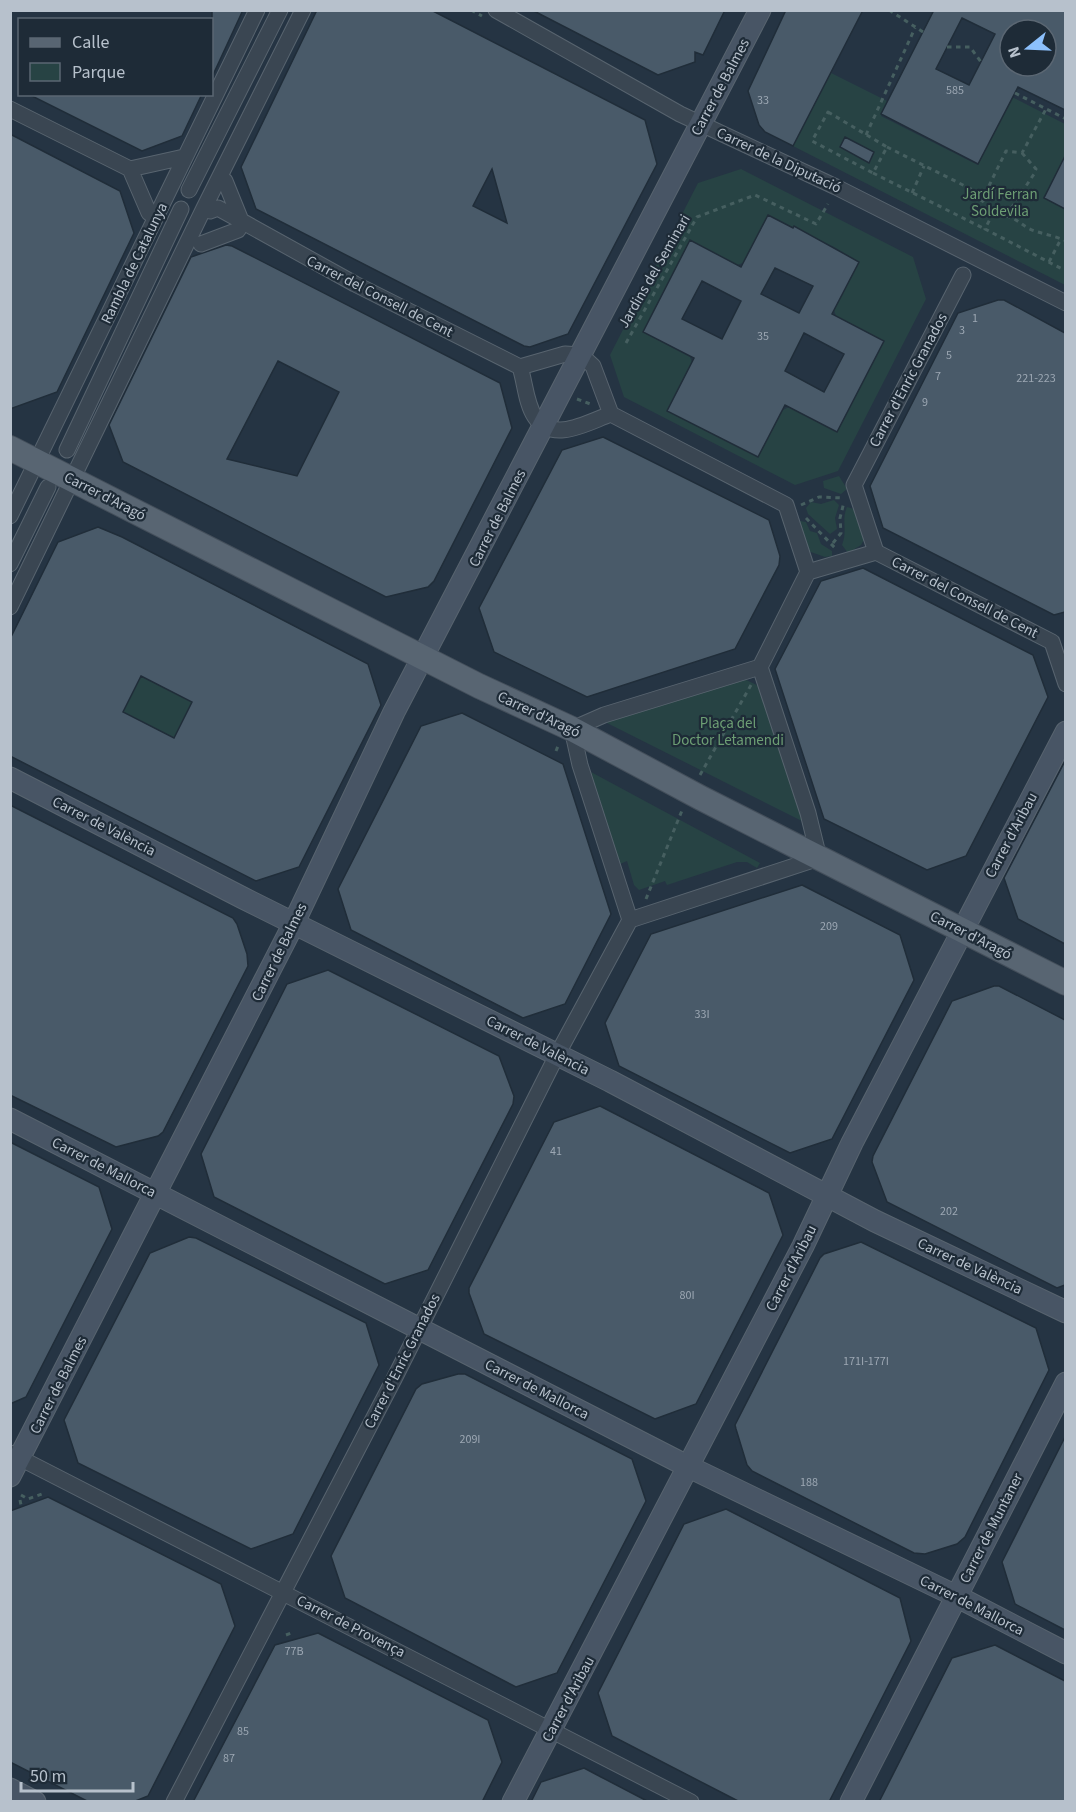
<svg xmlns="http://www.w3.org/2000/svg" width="1076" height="1812" viewBox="0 0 1076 1812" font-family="'Source Sans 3',sans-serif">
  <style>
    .green { fill: #274344; fill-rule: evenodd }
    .building { fill: #495a69; stroke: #202d39; stroke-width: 1.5; fill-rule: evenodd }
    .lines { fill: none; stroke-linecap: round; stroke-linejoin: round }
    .street-casing { stroke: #58646f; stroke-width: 17 }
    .secondary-casing { stroke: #58646f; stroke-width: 23 }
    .primary-casing { stroke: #444f5b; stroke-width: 26 }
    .path { stroke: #465f60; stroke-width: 3; stroke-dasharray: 4.5 4.5; stroke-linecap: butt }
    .street { stroke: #3a4652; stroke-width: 15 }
    .secondary { stroke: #485565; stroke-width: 21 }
    .primary { stroke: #586572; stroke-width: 24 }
    .labels { text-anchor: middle; stroke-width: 4.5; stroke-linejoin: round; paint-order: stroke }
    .number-label { font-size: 12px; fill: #9ca7b3 }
    .street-label { font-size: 15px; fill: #b7c1cc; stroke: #1e2b37 }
    .park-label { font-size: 15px; fill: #6d9e74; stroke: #1e2b37 }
  </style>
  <rect width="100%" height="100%" fill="#253443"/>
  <!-- green -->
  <path class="green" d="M831,73L887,101L881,116L978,165L1012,97L1065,124V156L1043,198L1065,209V285L793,146Z
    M741,169L913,257L926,299L838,471L795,485L624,397L610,355L698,183ZM768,215L834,247L859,262L834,310L836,316L884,341L837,432L789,407L783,410L758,457L667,411L692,362L690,357L643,332L690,241L737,265L743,263Z
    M839,476L847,489L841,494L824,488L823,481Z
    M834,500L839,505L835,518L837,529L830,534L808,514L806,508L811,502L821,504Z
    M847,507L854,509L865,538L861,545L848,553L842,545C848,529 841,521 847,507Z
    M800,521L806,522L810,531L817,533L821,544L832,551V556L825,557L808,551L797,522Z
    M141,676L192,702L174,738L123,712Z
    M742,678L763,688L808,824L605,722Z
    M591,772L760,863L757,868L747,862H737L667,885L665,881L639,890L634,885L627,861L620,864Z"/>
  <!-- building -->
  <path class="building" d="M212,10H243L212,77Z
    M317,10H431L645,120L657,164L568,334L530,347L524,346L256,209L241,167L243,163ZM492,169L507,223L473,206Z
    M532,10H725L703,55L695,52V62L658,75Z
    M786,10H863L793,146L765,132L759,125L748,91Z
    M934,10H1065V110L1018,87L978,164L881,114ZM962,18L995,34L969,85L936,69ZM1010,30H1046V66H1010Z
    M28,94H202L182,136L142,151Z
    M10,134L120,191L134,233L57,392L10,409Z
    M845,137L874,152L869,163L840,147Z
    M1065,156V209L1044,198Z
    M768,215L793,228L794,226L859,262L832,314L884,341L837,432L785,405L758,457L667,411L694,358L643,332L690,240L741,267ZM775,268L813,286L799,313L761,294ZM702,281L741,301L722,339L682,319ZM804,333L844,354L824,392L785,371Z
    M226,245L232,246L500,383L512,428L434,581L428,587L386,597L123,462L109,425L191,257ZM278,361L339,392L297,476L227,459Z
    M998,300H1004L1065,333V612L1054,615L883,528L870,486L958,313Z
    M603,437L769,520L780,556L779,565L735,649L587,697L494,652L479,608L562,450Z
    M98,527L122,537L368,664L381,705L299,867L256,881L10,756V639L58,542ZM141,676L192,702L174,738L123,712Z
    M863,568L1033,655L1048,697L966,856L927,870L824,819L775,669L821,581Z
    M462,713L563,764L611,914L565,1004L523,1018L351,930L338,889L421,726Z
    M1065,761V944L1018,919L1004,878Z
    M10,805L233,918L237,924L247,954L248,966L163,1132L158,1136L116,1147L10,1095Z
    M802,885L900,935L914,980L832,1139L790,1153L619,1066L605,1023L651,934Z
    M328,970L499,1056L514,1096L513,1104L428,1270L385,1284L214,1197L201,1154L287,984Z
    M994,986H999L1065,1020V1285L1057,1288L887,1202L872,1162L873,1156L952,1001Z
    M600,1106L769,1193L783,1235L696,1404L655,1419L484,1334L469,1293V1288L554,1122Z
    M10,1142L99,1187L112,1229L26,1397L10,1404Z
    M189,1237L196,1238L366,1323L379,1365L293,1534L251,1549L78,1463L64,1420L150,1253Z
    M861,1242L1036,1328L1049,1370L965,1537L957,1544L925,1554L914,1553L752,1471L747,1465L736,1429L735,1425L820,1258L824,1254Z
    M458,1374H465L632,1459L646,1501L557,1673L516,1687L345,1598L331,1556L416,1389L422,1384Z
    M1065,1437V1630L1015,1604L1002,1562Z
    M48,1497L221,1584L235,1626L148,1796L133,1802H89L10,1762V1511Z
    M726,1509L900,1598L911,1641L829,1802H740L612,1736L598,1693L684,1524Z
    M318,1633L488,1720L502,1762L482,1802H193L275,1645Z
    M995,1645L1065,1681V1802H879L952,1658Z
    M584,1768L601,1777L649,1802H531L541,1782Z"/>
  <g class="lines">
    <!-- street casing -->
    <g class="street-casing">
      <path id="street" d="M496,10L680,114L836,187L1066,303
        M10,109L130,169L149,213
        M130,169L184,157
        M220,177L225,181L242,223
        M189,190L280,10
        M210,211L218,208L355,284L520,367L565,354L581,355L593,366L611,414L786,505L808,572
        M201,244L238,230L242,223
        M520,367C525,382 526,404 535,417C553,444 588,422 611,414
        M67,450L181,209
        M10,516L257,10
        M876,552L854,485L963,275
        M10,564L48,487
        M808,572L876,552L1052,642L1066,684
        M10,607L204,208L303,10
        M760,667L808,572
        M630,920L819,858L808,813L760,667
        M630,920L580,765L572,729L604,715L760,667
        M10,1453L691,1802
        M174,1802L394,1379L557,1055L630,920"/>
    </g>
    <!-- secondary casing -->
    <g class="secondary-casing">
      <path id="secondary" d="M10,778L243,898L610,1081L875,1221L1066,1312
        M10,1119L687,1466L956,1596L1066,1653
        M10,1476L289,933L394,712L760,10
        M10,1789L35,1802
        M513,1802L803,1246L852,1143L1066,732
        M851,1802L1066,1383"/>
    </g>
    <!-- primary casing -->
    <g class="primary-casing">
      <path id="primary" d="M10,448L479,686L572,729L701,798L1066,983"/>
    </g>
    <!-- path -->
    <path class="path" d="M471,10L482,16
      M889,10L923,32
      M947,47H970L981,62
      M1015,93L1066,119
      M828,112L887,147L873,173L812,141Z
      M866,135L915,28
      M887,147L973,190L993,213
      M1022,153L1036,169L1034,174L1006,216L993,213L985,229L1066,271
      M873,173L985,229
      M912,193L924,166
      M981,202L1006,151L1022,153L1046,109
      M1006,216C1016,218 1019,223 1028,228C1039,234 1054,235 1066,241
      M1049,262L1061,239
      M626,343L697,217L755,195L816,224L828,204
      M577,399L593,405
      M801,505L819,497L843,498
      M806,518L837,550
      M833,543L841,533L840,518L844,502
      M556,751L558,746
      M700,775L751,685
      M646,899L683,808
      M21,1495L28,1499L45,1493
      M20,1500L21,1505
      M286,1635L294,1632"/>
    <!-- street -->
    <use href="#street" class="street"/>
    <!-- secondary -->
    <use href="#secondary" class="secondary"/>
    <!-- primary -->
    <use href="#primary" class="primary"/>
  </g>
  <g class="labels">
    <!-- number labels -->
    <g class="number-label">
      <text x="955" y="94">585</text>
      <text x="763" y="104">33</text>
      <text x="975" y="322">1</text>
      <text x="962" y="334">3</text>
      <text x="763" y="340">35</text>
      <text x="949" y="359">5</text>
      <text x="938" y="380">7</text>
      <text x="1036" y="382">221-223</text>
      <text x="925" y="406">9</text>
      <text x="829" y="930">209</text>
      <text x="702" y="1018">33I</text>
      <text x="556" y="1155">41</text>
      <text x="949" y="1215">202</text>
      <text x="687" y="1299">80I</text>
      <text x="866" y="1365">171I-177I</text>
      <text x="470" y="1443">209I</text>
      <text x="809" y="1486">188</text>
      <text x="294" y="1655">77B</text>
      <text x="243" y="1735">85</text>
      <text x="229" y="1762">87</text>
    </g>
    <!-- street labels -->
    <g class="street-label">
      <text transform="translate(720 87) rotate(-62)" y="5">Carrer de Balmes</text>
      <text transform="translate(779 160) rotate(25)" y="5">Carrer de la Diputació</text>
      <text transform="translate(134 263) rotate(-64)" y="5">Rambla de Catalunya</text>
      <text transform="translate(654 271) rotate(-60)" y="5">Jardins del Seminari</text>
      <text transform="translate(380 296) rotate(27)" y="5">Carrer del Consell de Cent</text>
      <text transform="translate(908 380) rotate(-62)" y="5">Carrer d'Enric Granados</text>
      <text transform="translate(105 496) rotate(27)" y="5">Carrer d'Aragó</text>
      <text transform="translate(497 518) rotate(-63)" y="5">Carrer de Balmes</text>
      <text transform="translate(965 597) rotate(27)" y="5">Carrer del Consell de Cent</text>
      <text transform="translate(539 714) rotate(25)" y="5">Carrer d'Aragó</text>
      <text transform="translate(104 826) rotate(27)" y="5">Carrer de València</text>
      <text transform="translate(1011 835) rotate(-62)" y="5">Carrer d'Aribau</text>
      <text transform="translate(971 935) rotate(27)" y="5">Carrer d'Aragó</text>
      <text transform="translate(279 952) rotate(-64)" y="5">Carrer de Balmes</text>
      <text transform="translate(538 1045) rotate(27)" y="5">Carrer de València</text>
      <text transform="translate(104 1167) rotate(27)" y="5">Carrer de Mallorca</text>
      <text transform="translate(970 1266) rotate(25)" y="5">Carrer de València</text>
      <text transform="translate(791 1268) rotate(-63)" y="5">Carrer d'Aribau</text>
      <text transform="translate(402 1361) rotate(-63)" y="5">Carrer d'Enric Granados</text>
      <text transform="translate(58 1385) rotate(-63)" y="5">Carrer de Balmes</text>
      <text transform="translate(537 1389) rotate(27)" y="5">Carrer de Mallorca</text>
      <text transform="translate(991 1528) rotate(-63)" y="5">Carrer de Muntaner</text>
      <text transform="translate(972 1605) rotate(27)" y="5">Carrer de Mallorca</text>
      <text transform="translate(351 1626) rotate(27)" y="5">Carrer de Provença</text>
      <text transform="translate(568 1699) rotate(-62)" y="5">Carrer d'Aribau</text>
    </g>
    <!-- park labels -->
    <g class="park-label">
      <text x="1000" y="199">Jardí Ferran<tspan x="1000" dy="17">Soldevila</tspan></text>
      <text x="728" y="728">Plaça del<tspan x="728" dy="17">Doctor Letamendi</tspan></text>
    </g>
  </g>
  <!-- border -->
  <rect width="1076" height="1812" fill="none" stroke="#b7c1cc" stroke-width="24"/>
  <!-- legend -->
  <rect x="18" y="18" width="195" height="78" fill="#1e2b37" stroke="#5b6773" stroke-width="1.5"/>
  <rect x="30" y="38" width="30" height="9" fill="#586572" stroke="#5b6773" stroke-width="1.5"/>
  <text x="72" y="48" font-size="18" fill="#b7c1cc">Calle</text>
  <rect x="30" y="63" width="30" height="18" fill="#274344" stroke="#5b6773" stroke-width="1.5"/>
  <text x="72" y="78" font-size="18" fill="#b7c1cc">Parque</text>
  <!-- north arrow -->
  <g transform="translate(1028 48) rotate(252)"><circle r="28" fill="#1e2b37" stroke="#5b6773" stroke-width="1.5"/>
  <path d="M0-4.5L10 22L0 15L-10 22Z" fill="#8cc0fc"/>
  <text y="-9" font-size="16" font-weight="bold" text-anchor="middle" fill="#b7c1cc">N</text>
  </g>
  <!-- scale -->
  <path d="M21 1782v9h112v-9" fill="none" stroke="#b7c1cc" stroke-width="3"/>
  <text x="30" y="1782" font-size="18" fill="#b7c1cc" stroke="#1e2b37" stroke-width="4.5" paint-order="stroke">50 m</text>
</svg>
